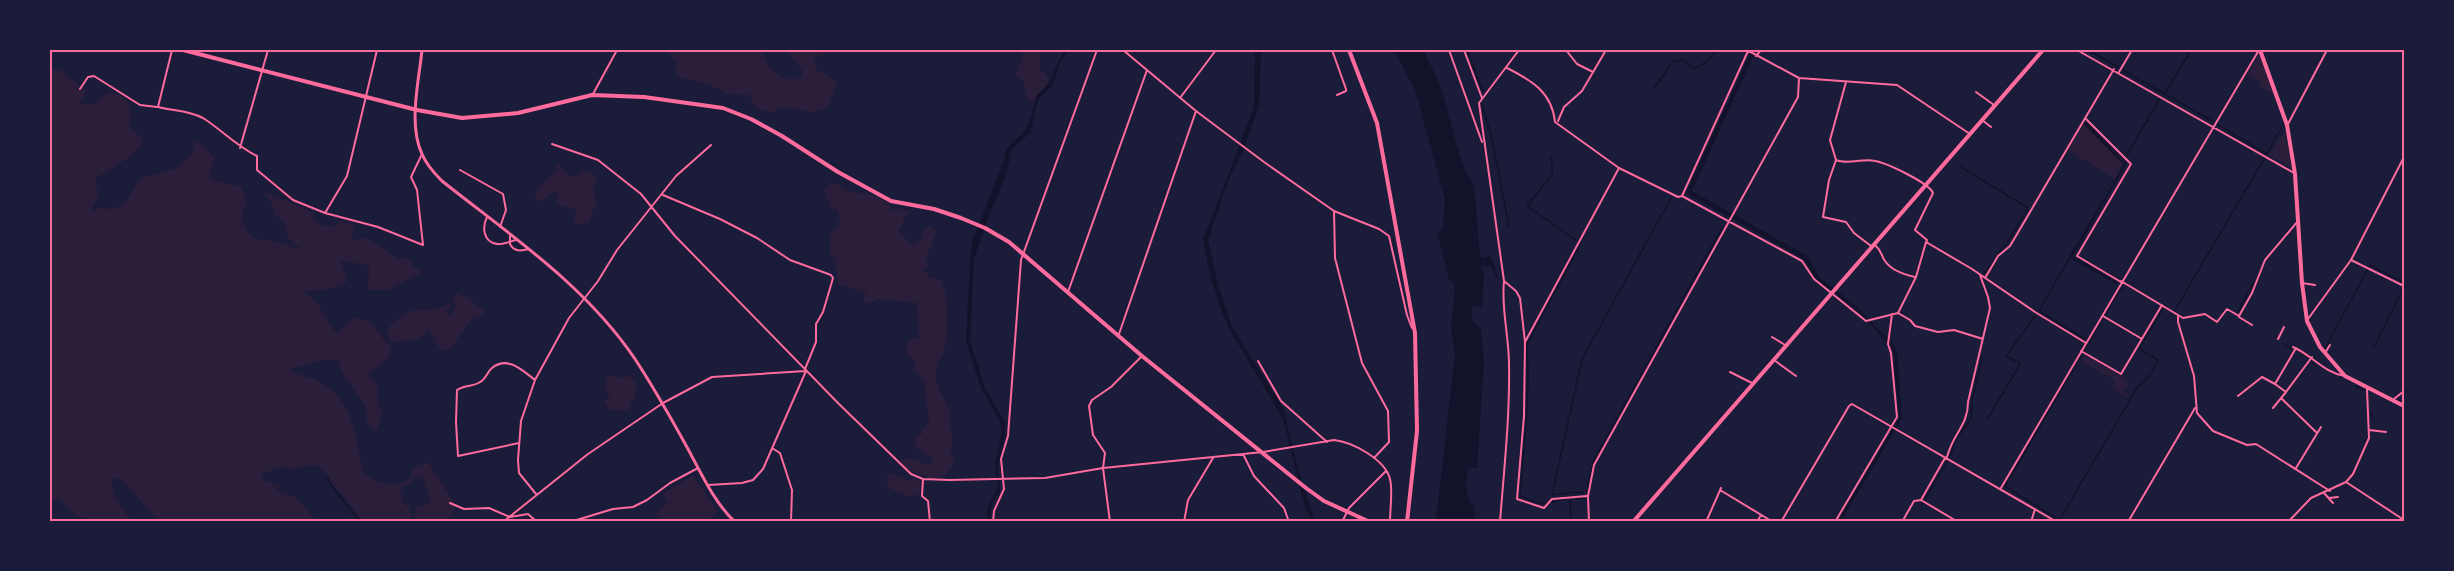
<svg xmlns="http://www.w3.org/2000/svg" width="2454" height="571" viewBox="0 0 2454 571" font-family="Overpass,sans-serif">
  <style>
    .green { fill: #2a1e3b }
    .water { fill: #12122b }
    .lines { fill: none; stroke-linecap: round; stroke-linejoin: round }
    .stream { stroke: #12122b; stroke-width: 1.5 }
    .minor { stroke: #ff6b9d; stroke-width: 2 }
    .tertiary { stroke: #ff6b9d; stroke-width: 3 }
    .secondary { stroke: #ff6b9d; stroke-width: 4 }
    .primary { stroke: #ff6b9d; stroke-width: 4 }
    .neatline { fill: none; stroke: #ff6b9d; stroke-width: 2 }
  </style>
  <rect width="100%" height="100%" fill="#1b1b3a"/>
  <!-- green -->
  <path class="green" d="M666,50H761C768,68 779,84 800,78L803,72C799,64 790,58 788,50H828L821,58L818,54L814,59L817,70L837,81L828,107L812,113L799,109L778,108L773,113C760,110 753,108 750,95L727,94L711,85L681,78L675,71L676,62Z
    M1021,50H1038L1041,53L1039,69L1045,73L1049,80L1046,88L1032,101L1027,100L1024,82L1016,76V73L1023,57Z
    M2259,54L2273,92V94L2259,86L2261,82L2247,75Z
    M50,69L60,70L86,91L83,99L77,103L92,105L108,92C132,96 133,108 129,128L135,131L143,141C138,154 108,171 96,178L95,183C103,201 94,197 91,212L103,207L112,210L125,203L140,178C167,170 189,172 196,140L215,157L209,178L230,185L241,186L247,201L241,218L247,231L253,238L278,242L297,249L301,248L293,244L287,235L285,224L274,213V207L264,192L315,213L312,220L321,225L337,227L339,220L352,224L355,229L352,237L354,241L367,238L398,259L405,258L412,261L413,267L424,272L388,290H368L369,266L341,260L347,282L331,289L303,292C325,305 322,317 337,333L353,318C380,319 374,334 391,346C392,360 380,367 369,371V377L377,383V400L383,414L376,431C362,425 370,414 363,403C355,388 342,378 338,361L325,359L290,370C299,376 307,376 316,380C356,399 354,438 364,473C379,483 394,490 410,479L413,468L428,462L455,504C453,528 436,521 417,521L414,516L417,507L427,505L431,501L422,477H413L412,482L403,487L400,493L405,505L409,507L413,521H362L344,496L331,484L329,476L318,466L308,465L291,470C278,463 275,469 263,474L262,479L282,487L276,490L296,498L317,521H158L123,481L113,477C107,491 124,509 131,521C97,521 83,528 60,499L51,501Z
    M2084,123L2123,163L2115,179L2068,150Z
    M2285,131L2291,167L2269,155Z
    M557,163L571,177L578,175L584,170L598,176L593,190L597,201L589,222L579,225L574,220L576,208L560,206L556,200L558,193L556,191L538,202L534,198L540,185L556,172Z
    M830,182C836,183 840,187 847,190C861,195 886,192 892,211L898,208L910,212L903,219V224L898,230L911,244L920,240L926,227H931L937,231L925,260L931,264L923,270L930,277L942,281C949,299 949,333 944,352C942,358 937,363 936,370C934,385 946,400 951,414C947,426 957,439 950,452L953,455L954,465L946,474L934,479L906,470L900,459H916L926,465L932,464L933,459L917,449L913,439L923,433L921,430L929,423L924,380L915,371V360L907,355L906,349L909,340L919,337L917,303L878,299L868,304L863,302L866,293L838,284L835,259L830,255V234L836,228L840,218L837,210L830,207L824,191Z
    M458,293L462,297L468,296L476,305L485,310L482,315L473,318L450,349L442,350L436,344L434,337H432L430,329L419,339L391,343C390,340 388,337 387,334C387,323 407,311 416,310C428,308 439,312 449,303L451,306L445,312L451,315L456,306L452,303L456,294Z
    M2084,355L2125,378L2128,387L2123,391L2128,395L2126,397L2112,388L2115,382L2114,380L2081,361Z
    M630,375L636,384L635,400L630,401V408L624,411L609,409L604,402L610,395L604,387L607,378L610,376L624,378Z
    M891,473L898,477L902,476L906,480L918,479L921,483L919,495L908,496L891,489L887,483V475Z
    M693,475L717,510L715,515L707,521H660L655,513L668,503L663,494Z"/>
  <!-- water -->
  <path class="water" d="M1064,50H1069L1060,62L1053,85L1038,100L1030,133L1012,149L1005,178L988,218L974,259L970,341L985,388L1005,422L1004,439L998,465L1000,492L992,502L990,521H987V507L998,489L995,465L1002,431L1000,421L981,388L966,342L970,258L973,240L1003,163L1007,148L1020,136L1028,126L1037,95L1049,83Z
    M1255,50H1261L1259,106L1244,149L1227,183L1208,240L1218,284L1232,327L1283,408L1300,477L1315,521H1311L1304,503L1283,419L1231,332L1223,315L1211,278L1203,240L1254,107Z
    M1394,50H1424C1428,61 1434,72 1439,83C1449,107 1459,169 1474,184L1480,256L1484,258L1490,255L1498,277L1497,278L1491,265L1479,267L1484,273L1482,307L1472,306V319L1481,329L1484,363L1477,468H1468L1466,486L1470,504L1474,503L1475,521H1436L1455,354L1451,328L1455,290L1453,282L1449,280L1437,233L1443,227L1445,199L1415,90Z
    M1752,50H1756L1692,191L1807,256L1820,278L1857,307L1893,344L1897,352L1902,418L1841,521H1838L1899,418L1893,349L1857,310L1816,279L1804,259L1686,193Z
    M2086,122L2126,164L2073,256L2117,282L2116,284L2069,257L2124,165L2084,124Z"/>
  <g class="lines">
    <!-- stream -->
    <path class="stream" d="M1467,50L1483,91
      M2088,50L2118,67
      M2123,70L2212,121
      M1654,89L1674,60L1679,61L1683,59L1694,69L1706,62L1718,50
      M2165,93L2191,50
      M1482,104L1492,139L1509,227
      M2217,124L2267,154L2282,127
      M2127,155L2159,100
      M1551,158L1553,173L1527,206L1576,240
      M1961,167L2028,208L2007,243L1984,274
      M2070,257L2039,311L2085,339
      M2175,310L2264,159
      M2238,312L2253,283
      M2283,344L2293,349
      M2374,347L2404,287
      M2325,348L2370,265L2404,283
      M2311,361L2316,366
      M2355,386L2364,390
      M2372,412V417
      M1988,418L2020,364L2006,356L2035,316
      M328,478C331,489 352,510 360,522
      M1587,491L1593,462L1722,228
      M1582,493L1576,492L1552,495L1582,359L1671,198
      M2330,493L2331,495
      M1575,498L1585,499
      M1566,499L1542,504L1520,496L1527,415L1528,377L1527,344L1581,243
      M1570,500L1571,522
      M1922,505L1951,454L1955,441L1971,418L1972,402L1982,358
      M2060,519L2137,388L2148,378L2158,360L2139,349L2162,310
      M2062,522L2005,486L2120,289L2123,288"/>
    <!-- minor -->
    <path class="minor" d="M172,50L158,107C173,111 188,110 203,118C222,130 236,146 257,156V170L293,200L325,213L378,227L423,245L417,190L411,177L422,154
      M1123,50L1196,111L1264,162L1334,211L1379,229L1389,236L1407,315L1412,328
      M1332,50L1346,89V91L1337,95
      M1449,50L1482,142
      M1464,50L1482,98
      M1566,50L1577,64L1593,72
      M1747,50L1799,78L1897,85L1970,134
      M2077,50L2294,173
      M2400,50L2404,52
      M1756,56L1761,50
      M1507,68C1531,80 1552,92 1555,122L1619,168L1678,197L1682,196L1802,261L1814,279L1866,321L1898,313L1910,320L1915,326L1938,332L1954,330L1983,339
      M2119,72L2132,50
      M1846,82L1830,140L1836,160L1829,180L1823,217L1846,222L1854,233L1871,246
      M80,89L88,77L94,76L140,105L157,107
      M1976,92L1994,105
      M593,94L617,50
      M1180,98L1216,50
      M2085,118L2131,164L2077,256L2121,282
      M1982,120L1991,127
      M1558,121L1564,107L1582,91L1606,50
      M2288,124L2327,50
      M552,144L598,160L641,194L675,236L839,404L911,474L923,479L949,480L1045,478L1103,468L1263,452L1334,440C1352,442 1385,459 1390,479C1393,491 1390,508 1390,522
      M240,148L268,50
      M1836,160C1848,165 1862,158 1875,161C1887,163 1929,183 1933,193L1915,230L1927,240L1926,242L1972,269L2035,312L2086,343
      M460,170L503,194L506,210L500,227
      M663,195L720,219L757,238L790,260L831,275L833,278L823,312L816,324V342L805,369
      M1682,196L1748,51
      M1334,211L1335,258L1362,363L1388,411L1389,442L1374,458
      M325,213L347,176L377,50
      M487,217C482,227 483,242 497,244C503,245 511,241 516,240
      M510,235V244C514,252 521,251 529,249
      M1875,245C1882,251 1881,256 1885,261C1891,270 1906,275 1915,277
      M2351,260L2404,286
      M1985,278L1998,256L2010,246L2114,69
      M1504,281L1516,291L1520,298L1525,342L1524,416L1517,499L1544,508L1552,499L1587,496
      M2121,281L2183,318L2205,314L2217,322L2227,309L2239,316L2252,293L2265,260L2298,221
      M2302,283L2315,285
      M1068,292L1147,70
      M1898,313L1916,277L1926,242
      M2103,316L2142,339
      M2178,316V322L2194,376L2197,413L2213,431L2247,445L2256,444L2330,491
      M2239,317L2252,325
      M2308,319L2351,260L2404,157
      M1119,334L1196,111
      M1772,337L1785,345
      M2278,339L2284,327
      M1525,342L1619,168
      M2293,347C2312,355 2324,373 2345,376
      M2081,351L2121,374L2162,305
      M2325,353L2330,345
      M1774,360L1796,376
      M1258,361L1281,401L1327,442
      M1730,372L1752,383
      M2286,392L2312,357
      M2238,396L2262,377L2275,384L2296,348
      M2281,398L2317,433
      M2394,399L2404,391
      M2273,408L2286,392L2275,384
      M2369,430L2386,432
      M519,443L458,456L456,422L457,390C464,385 473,387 480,382C486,379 487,372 492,368C508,355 523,371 535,380
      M772,448L780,453L792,490L791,522
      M1243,454L1254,476L1284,508L1289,522
      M1947,457C1953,433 1968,426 1968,402L1990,308L1988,297L1980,275
      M2296,468L2321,427
      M923,479L922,496L928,501L930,522
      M2346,482L2404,520L2403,522
      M708,485L742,483L753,480L763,469L806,371
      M2001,488L2259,50
      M1720,490L1773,522
      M2324,493L2333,503
      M536,494L519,473L518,460L521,421L535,380L569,318L598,281L617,250L676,176L711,145
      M2329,498L2338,497
      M1921,500L1958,522
      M450,503L464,509L489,508L510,517L528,514L537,522
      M503,522L588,454L663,403L712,377L805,371
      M570,522L613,509L633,507L647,500L670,483L698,468
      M993,522L994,511L1004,489L1001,459L1008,436L1021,260L1097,50
      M1110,522L1103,468L1105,453L1093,435L1089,406L1092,400L1111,387L1142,356
      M1184,522L1188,500L1213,458
      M1342,522L1349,508L1386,471
      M1500,522C1504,469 1510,417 1509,364C1509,336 1501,309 1504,281L1479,103L1519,50
      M1589,522L1588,496L1594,465L1798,97L1799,78
      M1706,522L1721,488
      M1757,522L1761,515
      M1781,522L1849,406L1852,404L2057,522
      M1835,522L1897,417L1891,353L1888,344L1892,314
      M1902,522L1914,501L1921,500L1945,458
      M2031,522L2035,509
      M2128,522L2195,408
      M2288,522L2311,498L2346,482L2353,474L2369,438L2367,389"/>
    <!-- tertiary -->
    <path class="tertiary" d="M422,50C419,81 408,124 422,154C426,164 434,173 442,181C510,235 585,285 635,359C654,388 671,418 688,449C701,473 714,502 735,522"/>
    <!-- secondary -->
    <path class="secondary" d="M1349,50L1377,123L1415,333L1417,431L1407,522
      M2260,50L2287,125L2295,174L2302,283L2307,321L2320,347L2345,376L2404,406
      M1633,522L2043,50"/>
    <!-- primary -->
    <path class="primary" d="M183,50L417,110L462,118L518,113L592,95L644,97L723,108L751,119L782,136L838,172L891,201L934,209L961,218L985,228L1009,242L1142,356L1306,488L1324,501L1370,522"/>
  </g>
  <!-- border -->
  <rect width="2454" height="571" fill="none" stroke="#1b1b3a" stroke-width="102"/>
  <rect x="51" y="51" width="2352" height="469" class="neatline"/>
</svg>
